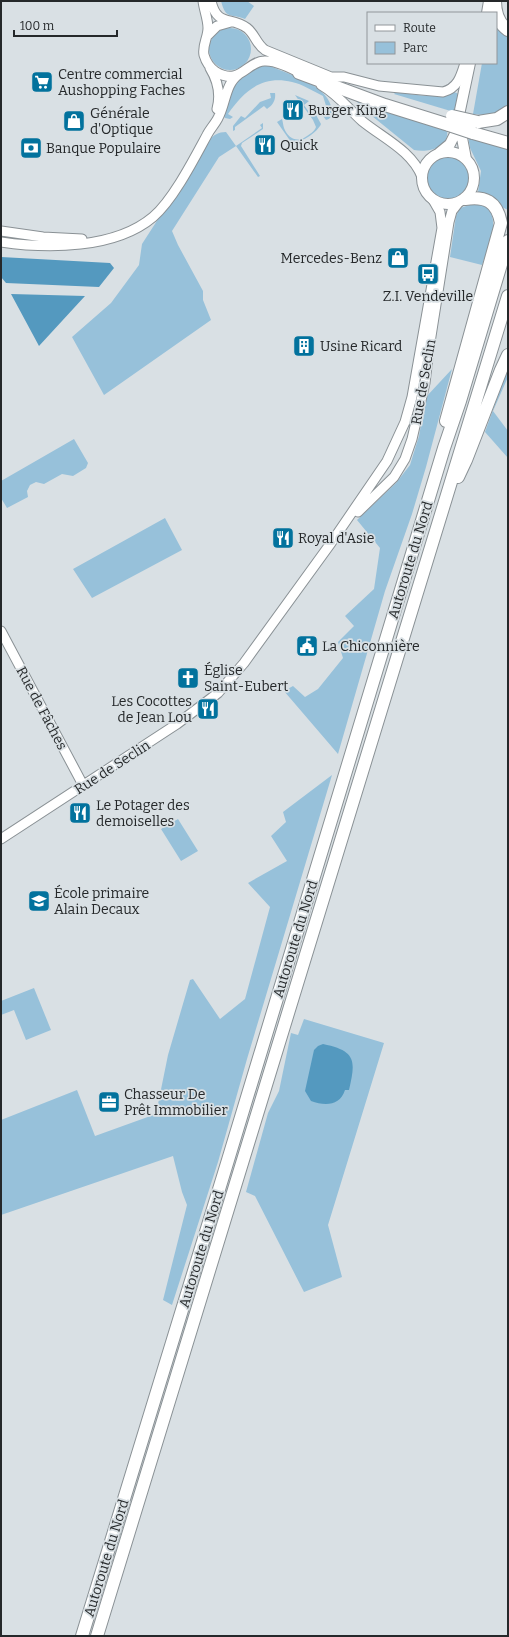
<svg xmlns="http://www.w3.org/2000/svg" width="509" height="1637" viewBox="0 0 509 1637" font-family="Bitter,serif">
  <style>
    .green { fill: #97c1da }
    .water { fill: #5499bf }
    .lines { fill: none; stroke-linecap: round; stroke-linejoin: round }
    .secondary-casing { stroke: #8a9195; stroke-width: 11 }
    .primary-casing { stroke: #8a9195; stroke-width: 12 }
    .highway-casing { stroke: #8a9195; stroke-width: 14 }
    .secondary { stroke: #fff; stroke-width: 9 }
    .primary { stroke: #fff; stroke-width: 10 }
    .highway { stroke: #fff; stroke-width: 12 }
    .highway-bridge-casing { stroke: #8a9195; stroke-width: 14; stroke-linecap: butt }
    .highway-bridge { stroke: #fff; stroke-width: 12 }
    .labels { text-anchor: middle; stroke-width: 3.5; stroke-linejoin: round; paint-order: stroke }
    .poi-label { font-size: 14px; fill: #25282a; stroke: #d9e0e4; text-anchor: start }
    .street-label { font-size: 14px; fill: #25282a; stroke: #d9e0e4 }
  </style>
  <rect width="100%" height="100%" fill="#d9e0e4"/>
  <!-- green -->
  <path class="green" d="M221,1H247L254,6L245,19C230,13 226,20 221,1Z
    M496,24L508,34V104C498,115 487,116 473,114L482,63H496Z
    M209 49a21 21 0 1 1 42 0a21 21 0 1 1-42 0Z
    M261,65L270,66C290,75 330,85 332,111C333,116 331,119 326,120L323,116L324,110L327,109L323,96C313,91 302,84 292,82C262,75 244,91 228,114L233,117L230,119L225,118L223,115L231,87L238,79L245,76Z
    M396,92C415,95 435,99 454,92L459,94L454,112L394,94Z
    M270,93H275C276,100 273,105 267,109L264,106L235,127V130L233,131V126L241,116L245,118L260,102L271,98Z
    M295,95L309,101L304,105L311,115L315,113L321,124C318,132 299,145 291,142L277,122L282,119C283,122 283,125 284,128C288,139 298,143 307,136C311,133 314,132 316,127L313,120Z
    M355,100L447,130C450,148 428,153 414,150L372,116Z
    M263,123V129L242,143L241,146L260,176L258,177L236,146L219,157L172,231L178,245L203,291V300L211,320L104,395L72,337L111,303L139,265L142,244L209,140C214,135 218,132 226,132L236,146L262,128L260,125Z
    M468,136L508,148V210L502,207L492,196L478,192L481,171L470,148Z
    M427 178a21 21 0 1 1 42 0a21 21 0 1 1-42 0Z
    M476,203L488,207C500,225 488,247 482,265L450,257L456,216L460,208Z
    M508,368V377L493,411L508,431V458L485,432Z
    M452,369L426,467L412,514L385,591L338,754L284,691L293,686L305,697L318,689L343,658L338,642L354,626L345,616L374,589L380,548L357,520L396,483L410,465L419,436L426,397Z
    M74,439L88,463L86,468L73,476L62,474L44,484L36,482L30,485L27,491L28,497L7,508L1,498V481Z
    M165,518L182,550L92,598L73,569Z
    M332,775L247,1059L218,1162L172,1305L163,1300L187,1205L182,1192L173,1156L1,1215V1120L77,1090L95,1136L156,1114L168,1055L190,980L193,979L220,1019L245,999L270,907L248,883L287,861L271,836L286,822L283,812Z
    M178,819L198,851L181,861L161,829Z
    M34,988L51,1030L26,1040L14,1010L1,1015V1001Z
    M304,1019L384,1043L328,1225L342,1277L304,1292L255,1196L246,1192L268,1113L279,1091L291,1033L298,1035Z"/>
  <!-- water -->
  <path class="water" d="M1,257L110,263L114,268L99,287L6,283L1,277Z
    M11,294L85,296L39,346Z
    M323,1044C356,1051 356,1060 349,1090H345C340,1106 325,1106 311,1101L305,1091L314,1050L318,1046Z"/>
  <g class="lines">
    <!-- secondary casing -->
    <g class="secondary-casing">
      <path id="secondary" d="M203,1C204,10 208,19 208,28C208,38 202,45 204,55C206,62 210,68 216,72C240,86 246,62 264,61C275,60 295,70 304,75
        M211,1C217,27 231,16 247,28C255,34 256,44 265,50L331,77H344L379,86L443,92C458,88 461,76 465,63
        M207,36L217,26L231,22
        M210,68C218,81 221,94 217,109
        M321,85C337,94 348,108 362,121C383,138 412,151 422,177
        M1,231L43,237L82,239
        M1,242C48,249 115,249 153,217C173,200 194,159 207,135C210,129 215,124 218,118C226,103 225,84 239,74
        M358,512L394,477L405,459L412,439L425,383L429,349L449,222L452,211L459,202
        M1,631L83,785
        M1,839L177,724L218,693L244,663L331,543L387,461L405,422L412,397L442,228L440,212L432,198"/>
    </g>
    <!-- primary casing -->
    <g class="primary-casing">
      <path id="primary" d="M487,13L489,1
        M465,123L462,138L466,159
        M422 178a26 26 0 1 1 52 0a26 26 0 1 1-52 0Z
        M439,153L450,144L455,134L470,63"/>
    </g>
    <!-- highway casing -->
    <g class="highway-casing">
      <path id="highway" d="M495,1C495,12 498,23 508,30
        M299,73L385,105L449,125
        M478,122L497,119L508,112
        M473,133L508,143
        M446,421L501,223C497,201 485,196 465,199
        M458,477L466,460L501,370L508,355
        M82,1636L228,1160L444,448L460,401L508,241
        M97,1636L508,296"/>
    </g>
    <!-- secondary -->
    <use href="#secondary" class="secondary"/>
    <!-- primary -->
    <use href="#primary" class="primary"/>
    <!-- highway -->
    <use href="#highway" class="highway"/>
    <!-- highway-bridge casing -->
    <g class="highway-bridge-casing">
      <path id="highway-bridge" d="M452,116L478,122
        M449,125L473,133"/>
    </g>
    <!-- highway-bridge -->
    <use href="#highway-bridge" class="highway-bridge"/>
  </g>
  <!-- icons -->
  <defs>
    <g id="supermarket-square" transform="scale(1.15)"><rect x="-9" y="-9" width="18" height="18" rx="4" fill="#02729d" stroke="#d9e0e4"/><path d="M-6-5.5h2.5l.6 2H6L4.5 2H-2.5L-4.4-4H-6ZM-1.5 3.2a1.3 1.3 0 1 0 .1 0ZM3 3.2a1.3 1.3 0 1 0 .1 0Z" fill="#fff"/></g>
    <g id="restaurant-square" transform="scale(1.15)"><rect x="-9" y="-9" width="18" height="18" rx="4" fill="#02729d" stroke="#d9e0e4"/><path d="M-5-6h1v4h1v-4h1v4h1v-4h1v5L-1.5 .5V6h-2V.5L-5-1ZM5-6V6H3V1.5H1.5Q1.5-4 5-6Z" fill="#fff"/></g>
    <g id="shop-square" transform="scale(1.15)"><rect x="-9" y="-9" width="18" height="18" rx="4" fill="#02729d" stroke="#d9e0e4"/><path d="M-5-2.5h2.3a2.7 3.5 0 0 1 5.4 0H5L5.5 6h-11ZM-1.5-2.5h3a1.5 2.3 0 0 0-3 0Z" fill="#fff"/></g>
    <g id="bank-square" transform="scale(1.15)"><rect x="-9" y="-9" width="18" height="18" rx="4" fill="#02729d" stroke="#d9e0e4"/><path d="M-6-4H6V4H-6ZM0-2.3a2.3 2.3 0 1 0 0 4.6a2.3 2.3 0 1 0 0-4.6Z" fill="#fff"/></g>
    <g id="bus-square" transform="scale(1.15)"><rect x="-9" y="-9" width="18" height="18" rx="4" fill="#02729d" stroke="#d9e0e4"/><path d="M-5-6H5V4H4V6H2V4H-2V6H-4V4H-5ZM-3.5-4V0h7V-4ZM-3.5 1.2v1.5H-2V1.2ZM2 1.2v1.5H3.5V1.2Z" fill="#fff"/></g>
    <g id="building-square" transform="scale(1.15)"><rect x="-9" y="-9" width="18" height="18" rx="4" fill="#02729d" stroke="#d9e0e4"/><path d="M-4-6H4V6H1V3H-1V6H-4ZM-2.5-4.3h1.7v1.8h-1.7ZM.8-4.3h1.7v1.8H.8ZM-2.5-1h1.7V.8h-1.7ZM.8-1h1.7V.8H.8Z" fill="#fff"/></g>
    <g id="civic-square" transform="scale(1.15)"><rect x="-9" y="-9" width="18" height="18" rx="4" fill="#02729d" stroke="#d9e0e4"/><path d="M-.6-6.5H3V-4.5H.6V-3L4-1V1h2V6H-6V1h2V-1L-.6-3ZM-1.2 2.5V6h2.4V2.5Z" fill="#fff"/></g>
    <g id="church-square" transform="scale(1.15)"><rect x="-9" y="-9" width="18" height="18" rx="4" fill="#02729d" stroke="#d9e0e4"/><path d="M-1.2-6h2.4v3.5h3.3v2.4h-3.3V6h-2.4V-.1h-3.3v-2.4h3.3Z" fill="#fff"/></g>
    <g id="school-square" transform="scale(1.15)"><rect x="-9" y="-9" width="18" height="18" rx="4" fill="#02729d" stroke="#d9e0e4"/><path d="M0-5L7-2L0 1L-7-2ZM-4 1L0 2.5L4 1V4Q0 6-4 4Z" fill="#fff"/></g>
    <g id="office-square" transform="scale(1.15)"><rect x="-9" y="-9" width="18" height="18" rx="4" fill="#02729d" stroke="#d9e0e4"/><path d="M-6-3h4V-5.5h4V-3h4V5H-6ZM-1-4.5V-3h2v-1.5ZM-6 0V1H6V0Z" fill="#fff"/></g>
  </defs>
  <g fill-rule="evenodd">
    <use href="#supermarket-square" x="42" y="82"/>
    <use href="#restaurant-square" x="293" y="110"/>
    <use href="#shop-square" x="74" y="121"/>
    <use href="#restaurant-square" x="265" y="145"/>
    <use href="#bank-square" x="31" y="148"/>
    <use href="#shop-square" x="398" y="258"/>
    <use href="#bus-square" x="428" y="274"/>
    <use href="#building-square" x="304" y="346"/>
    <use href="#restaurant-square" x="283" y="538"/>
    <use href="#civic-square" x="307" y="646"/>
    <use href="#church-square" x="188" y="678"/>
    <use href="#restaurant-square" x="208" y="709"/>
    <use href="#restaurant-square" x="80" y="813"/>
    <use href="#school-square" x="39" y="901"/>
    <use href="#office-square" x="109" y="1102"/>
  </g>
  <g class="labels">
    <!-- poi labels -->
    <g class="poi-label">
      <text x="58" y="79">Centre commercial<tspan x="58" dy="16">Aushopping Faches</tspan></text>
      <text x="308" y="115">Burger King</text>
      <text x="90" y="118">Générale<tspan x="90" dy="16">d'Optique</tspan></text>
      <text x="280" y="150">Quick</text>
      <text x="46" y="153">Banque Populaire</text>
      <text x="382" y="263" text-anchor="end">Mercedes-Benz</text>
      <text x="428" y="301" text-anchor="middle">Z.I. Vendeville</text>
      <text x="320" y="351">Usine Ricard</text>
      <text x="298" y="543">Royal d'Asie</text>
      <text x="322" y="651">La Chiconnière</text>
      <text x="204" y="675">Église<tspan x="204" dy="16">Saint-Eubert</tspan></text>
      <text x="192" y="706" text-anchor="end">Les Cocottes<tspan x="192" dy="16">de Jean Lou</tspan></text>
      <text x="96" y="810">Le Potager des<tspan x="96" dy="16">demoiselles</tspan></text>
      <text x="54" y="898">École primaire<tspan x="54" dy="16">Alain Decaux</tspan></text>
      <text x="124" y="1099">Chasseur De<tspan x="124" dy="16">Prêt Immobilier</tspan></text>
    </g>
    <!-- street labels -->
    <g class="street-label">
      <text transform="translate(423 382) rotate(-80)" y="5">Rue de Seclin</text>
      <text transform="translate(410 560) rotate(-73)" y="5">Autoroute du Nord</text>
      <text transform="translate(42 708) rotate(62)" y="5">Rue de Fâches</text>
      <text transform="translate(112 767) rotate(-33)" y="5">Rue de Seclin</text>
      <text transform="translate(295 939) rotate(-73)" y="5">Autoroute du Nord</text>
      <text transform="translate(201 1249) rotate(-73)" y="5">Autoroute du Nord</text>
      <text transform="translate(106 1558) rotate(-73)" y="5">Autoroute du Nord</text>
    </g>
  </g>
  <!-- border -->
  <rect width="509" height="1637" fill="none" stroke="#25282a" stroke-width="4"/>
  <!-- legend -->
  <rect x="367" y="12" width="130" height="52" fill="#d9e0e4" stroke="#91969a"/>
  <rect x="375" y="25" width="20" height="6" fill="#ffffff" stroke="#91969a"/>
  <text x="403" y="32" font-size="12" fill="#25282a">Route</text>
  <rect x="375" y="42" width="20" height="12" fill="#97c1da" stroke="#91969a"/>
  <text x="403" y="52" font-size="12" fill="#25282a">Parc</text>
  <!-- scale -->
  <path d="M14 30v6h103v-6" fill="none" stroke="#25282a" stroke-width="2"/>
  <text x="20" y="30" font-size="12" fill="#25282a" stroke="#d9e0e4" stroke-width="3" paint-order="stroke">100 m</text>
</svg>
